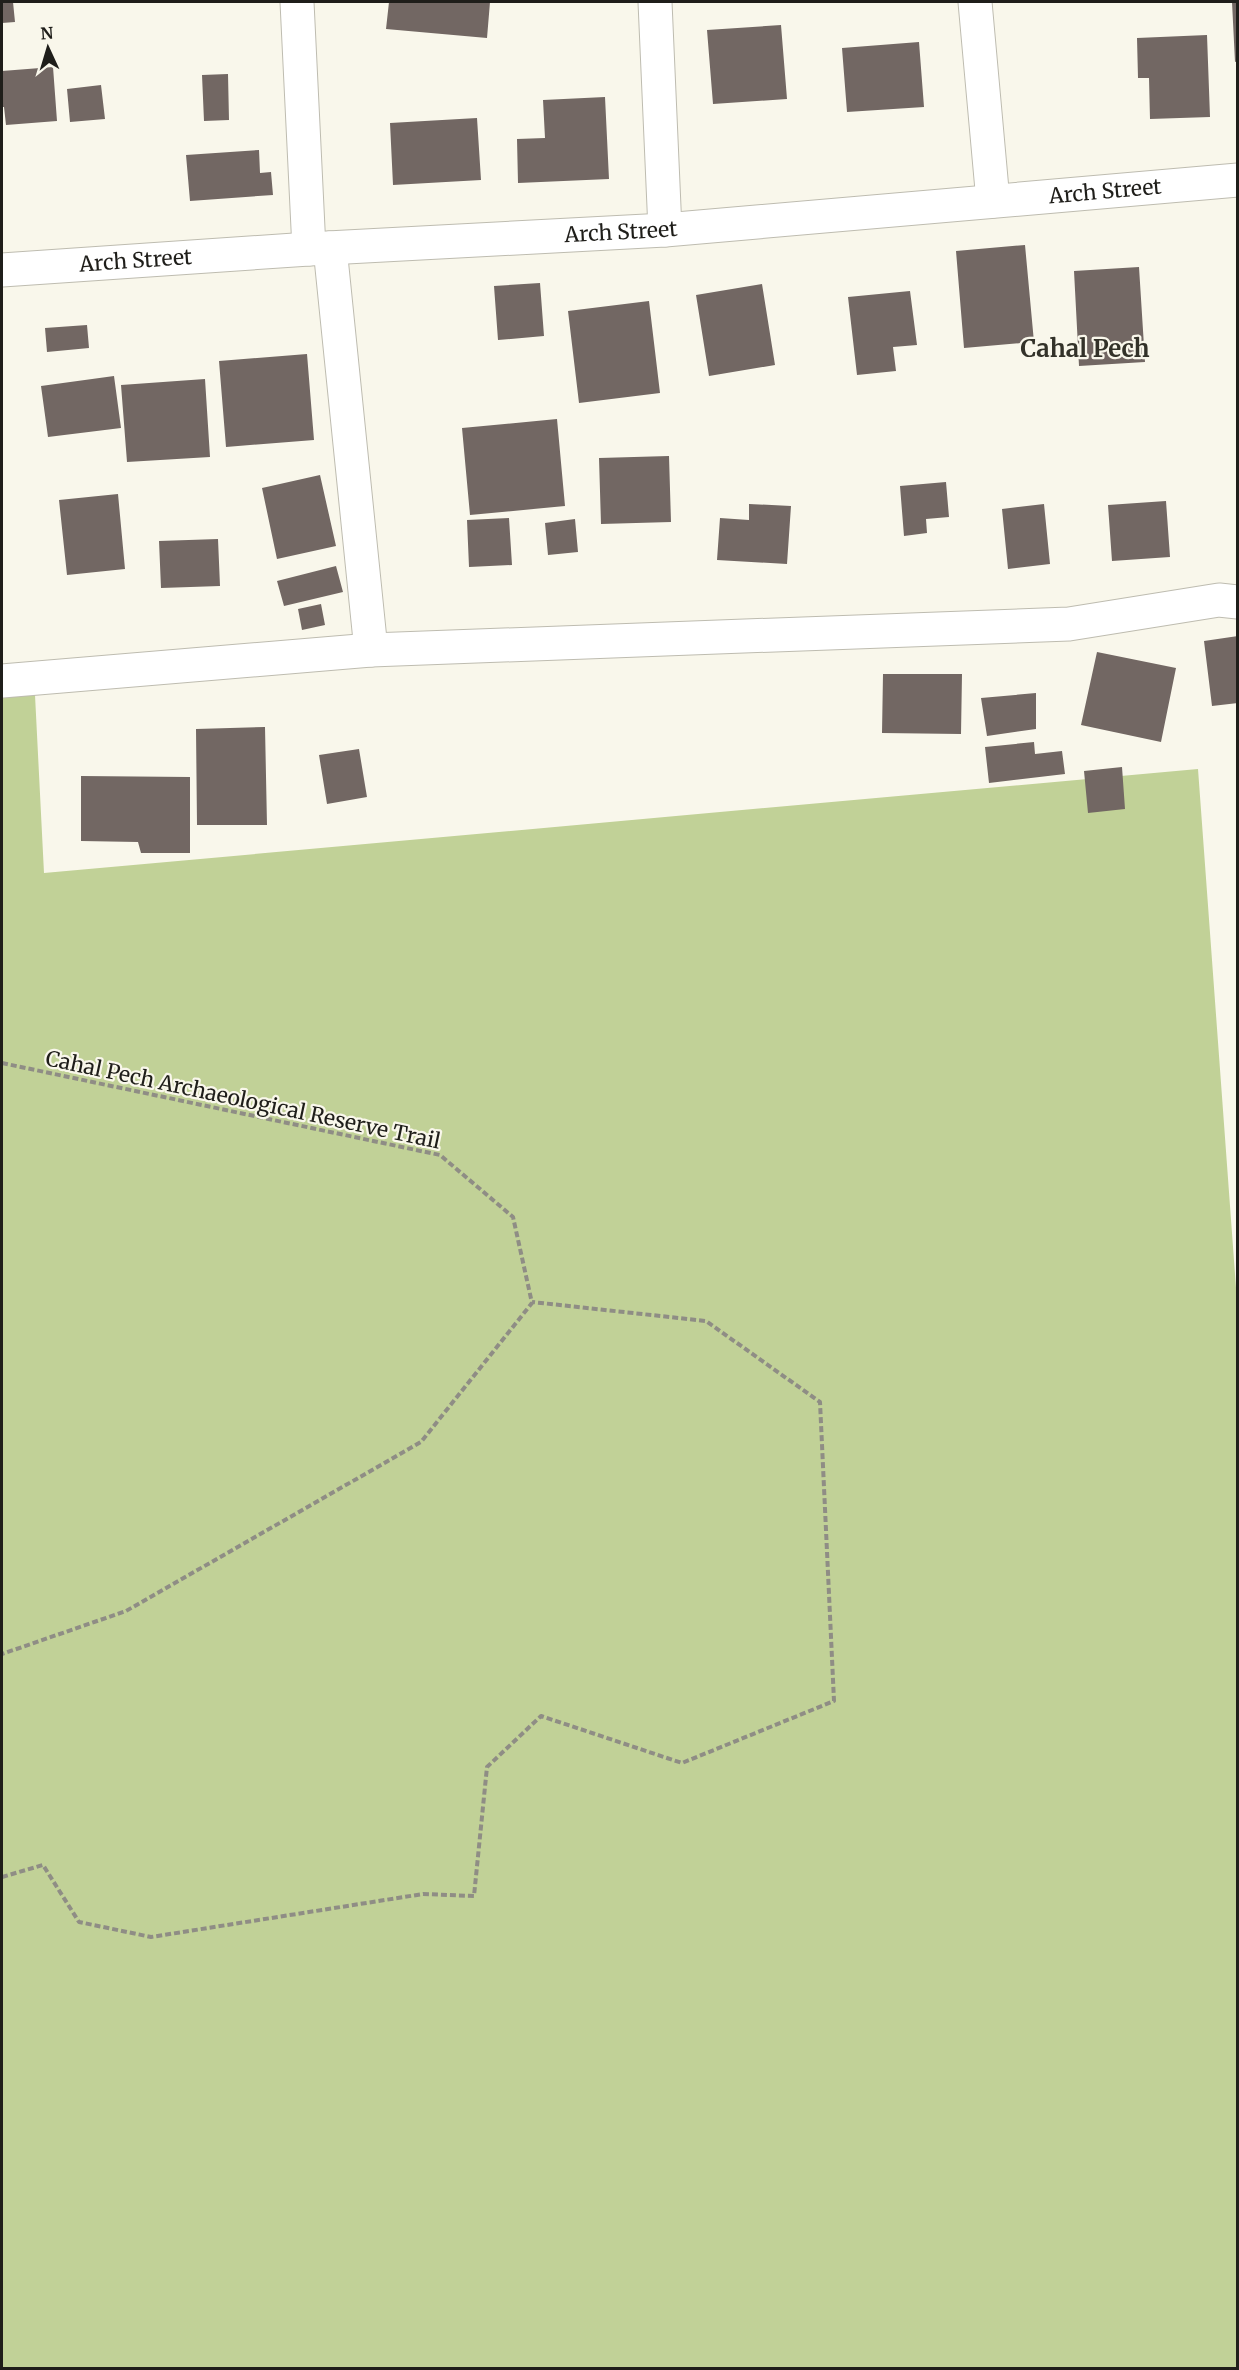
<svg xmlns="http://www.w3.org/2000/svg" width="1239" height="2370" viewBox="0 0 1239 2370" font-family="Merriweather,serif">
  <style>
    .green { fill: #c1d197 }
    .building { fill: #726763 }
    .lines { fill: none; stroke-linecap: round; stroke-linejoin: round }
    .minor-casing { stroke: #bebcb0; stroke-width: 35 }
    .path { stroke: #8f8d85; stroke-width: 4; stroke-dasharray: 6 3; stroke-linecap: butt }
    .minor { stroke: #fff; stroke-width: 33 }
    .labels { text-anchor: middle; stroke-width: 4.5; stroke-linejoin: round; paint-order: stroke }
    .street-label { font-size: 21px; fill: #1f1e1a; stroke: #f9f7eb }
    .quarter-label { font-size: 24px; font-weight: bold; fill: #333229; stroke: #f9f7eb }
  </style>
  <rect width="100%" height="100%" fill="#f9f7eb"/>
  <!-- green -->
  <path class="green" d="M35,695L44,873L1198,769L1238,1315L1237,2368H2V697Z"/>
  <!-- building -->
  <path class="building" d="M2,2H13L15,22L2,23Z
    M389,2H490L487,38L386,29Z
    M1232,2H1238V61L1235,62Z
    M781,25L787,99L713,104L707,30Z
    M1207,35L1210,117L1150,119L1149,78H1138L1137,38Z
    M919,42L924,107L847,112L842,48Z
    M53,67L57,121L6,125L4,107H2V71Z
    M228,74L229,120L204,121L202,75Z
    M101,85L105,119L70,122L67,89Z
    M605,97L609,179L518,183L517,139L545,138L543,100Z
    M477,118L481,180L393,185L390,123Z
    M259,150L260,173L271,172L273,195L190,201L186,155Z
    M1025,245L1034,342L964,348L956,251Z
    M1139,267L1145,362L1079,366L1074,271Z
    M540,283L544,336L498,340L494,286Z
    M762,284L775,365L709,376L696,295Z
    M910,291L917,345L893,347L896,371L857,375L848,297Z
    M649,301L660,393L579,403L568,311Z
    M87,325L89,348L47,352L45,328Z
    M307,354L314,440L226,447L219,361Z
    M114,376L121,428L48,437L41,386Z
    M205,379L210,457L127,462L121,385Z
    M557,419L565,506L470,515L462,428Z
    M669,456L671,522L601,524L599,458Z
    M320,475L336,546L277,559L262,488Z
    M946,482L949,517L926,519L927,533L904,536L900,486Z
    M118,494L125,569L67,575L59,500Z
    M1166,501L1170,557L1112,561L1108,505Z
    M749,504L791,506L787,564L717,560L720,518L749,520Z
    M1044,504L1050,564L1008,569L1002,509Z
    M509,518L512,565L469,567L467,520Z
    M575,519L578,552L548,555L545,523Z
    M218,539L220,586L161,588L159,541Z
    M336,566L343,592L284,606L277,581Z
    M321,604L325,625L302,630L298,609Z
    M1238,636V703L1212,706L1204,641Z
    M1097,652L1176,668L1161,742L1081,725Z
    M883,674H962L961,734L882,733Z
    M1036,693V729L987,736L981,698Z
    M265,727L267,825H197L196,729Z
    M1034,742L1035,754L1062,751L1065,774L989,783L985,747Z
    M359,749L367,797L327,804L319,755Z
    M1122,767L1125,809L1088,813L1084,771Z
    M81,776L190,777V853H141L138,842L81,841Z"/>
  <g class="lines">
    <!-- minor casing -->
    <g class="minor-casing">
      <g id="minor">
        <path d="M297,2L309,249"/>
        <path d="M655,2L665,230"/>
        <path d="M975,2L993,201"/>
        <path d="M330,248L371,650"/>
        <path id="s1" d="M2,270L309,249L665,230L1238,180"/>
        <path d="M2,681L371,650L1069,624L1219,600L1238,602"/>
      </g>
    </g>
    <!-- path -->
    <path class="path" d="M2,1063L440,1155L513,1217L532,1303L421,1442L126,1611L2,1654
      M2,1877L43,1865L79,1922L151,1937L423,1894L474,1896L487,1767L541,1716L682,1763L834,1701L820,1402L706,1321L532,1302"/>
    <!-- minor -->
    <use href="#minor" class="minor"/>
  </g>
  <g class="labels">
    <!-- street labels -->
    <g class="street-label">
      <text dy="7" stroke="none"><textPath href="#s1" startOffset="1106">Arch Street</textPath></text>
      <text dy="7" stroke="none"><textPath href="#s1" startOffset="620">Arch Street</textPath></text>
      <text dy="7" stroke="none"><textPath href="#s1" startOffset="134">Arch Street</textPath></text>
      <text transform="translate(243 1100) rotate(12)" y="7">Cahal Pech Archaeological Reserve Trail</text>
    </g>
    <!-- quarter labels -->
    <g class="quarter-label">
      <text x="1085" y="357">Cahal Pech</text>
    </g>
  </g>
  <!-- border -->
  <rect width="1239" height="2370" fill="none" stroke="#1f1e1a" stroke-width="6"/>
  <!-- north arrow -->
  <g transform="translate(48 48) rotate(356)" stroke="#f9f7eb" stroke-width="4.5" paint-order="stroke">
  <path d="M0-4.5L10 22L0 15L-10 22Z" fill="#1f1e1a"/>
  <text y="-9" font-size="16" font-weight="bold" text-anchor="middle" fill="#1f1e1a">N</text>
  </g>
</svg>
